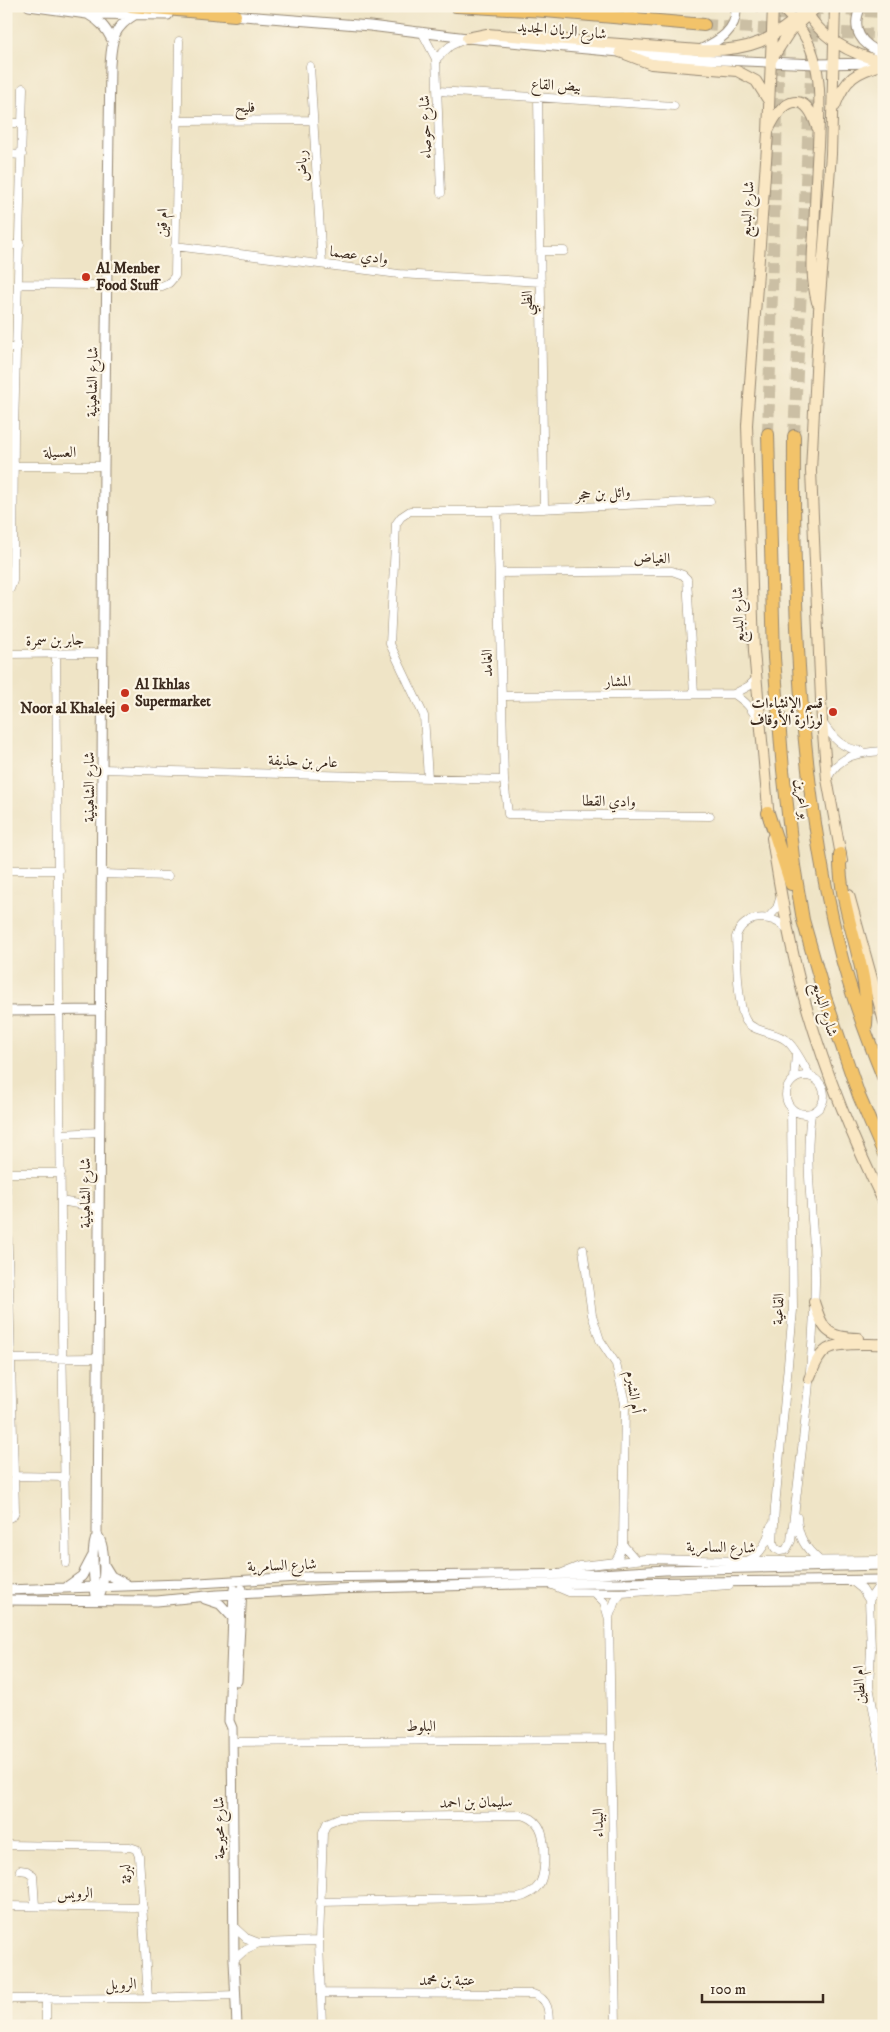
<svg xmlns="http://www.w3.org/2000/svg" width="890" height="2032" viewBox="0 0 890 2032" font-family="'IM FELL DW Pica',Amiri,serif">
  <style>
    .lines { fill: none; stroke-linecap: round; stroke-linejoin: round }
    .trunk-tunnel { stroke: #cbbfa4; stroke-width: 12; stroke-dasharray: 12 6; stroke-linecap: butt }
    .minor-casing { stroke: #958772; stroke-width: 9 }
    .tertiary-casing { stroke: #958772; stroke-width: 11 }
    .secondary-casing { stroke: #958772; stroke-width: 12 }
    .trunk-casing { stroke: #958772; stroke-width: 14 }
    .minor { stroke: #fff; stroke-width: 8 }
    .tertiary { stroke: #fff; stroke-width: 9 }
    .secondary { stroke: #fae7c3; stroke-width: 10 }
    .trunk { stroke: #f2c36a; stroke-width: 12 }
    .poi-dot { fill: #c8321e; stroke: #fcf5e5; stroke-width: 2 }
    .labels { text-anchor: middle; stroke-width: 4.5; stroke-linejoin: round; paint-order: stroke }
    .street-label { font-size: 15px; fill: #3b2a1e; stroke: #fcf5e5 }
    .poi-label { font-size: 15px; font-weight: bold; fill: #3b2a1e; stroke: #fcf5e5; text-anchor: start }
  </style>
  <rect width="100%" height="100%" fill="#fcf5e5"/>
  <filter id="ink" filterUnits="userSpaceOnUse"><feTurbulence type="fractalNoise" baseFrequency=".02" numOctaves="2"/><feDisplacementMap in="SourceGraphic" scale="10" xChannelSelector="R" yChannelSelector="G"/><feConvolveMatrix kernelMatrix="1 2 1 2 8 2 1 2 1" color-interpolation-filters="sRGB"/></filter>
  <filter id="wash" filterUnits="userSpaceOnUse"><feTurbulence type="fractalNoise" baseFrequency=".0096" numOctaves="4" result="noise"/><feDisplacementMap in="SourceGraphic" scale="20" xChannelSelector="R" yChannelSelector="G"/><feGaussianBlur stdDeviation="1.12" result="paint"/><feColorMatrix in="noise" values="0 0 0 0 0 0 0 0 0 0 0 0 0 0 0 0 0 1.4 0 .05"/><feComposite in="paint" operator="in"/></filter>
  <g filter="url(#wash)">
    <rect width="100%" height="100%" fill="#efe4c6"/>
  </g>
  <g filter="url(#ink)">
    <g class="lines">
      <!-- trunk-tunnel -->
      <path class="trunk-tunnel" d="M757,6L884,12
        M704,25L784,30
        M824,32L882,35
        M768,434L780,6
        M794,436L814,14"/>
      <!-- minor casing -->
      <g class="minor-casing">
        <path id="minor" d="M422,32L436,59L441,193
          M436,59L450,46L467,38
          M310,66L322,264
          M438,91L674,106
          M538,97L544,509
          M177,121L313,120
          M6,123H22
          M6,154L22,155
          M6,245H20
          M175,246L399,274L541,282
          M540,251H564
          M19,284L162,286L169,283L175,276L179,41
          M6,348H17
          M15,466H104
          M497,511L504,780L508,814L710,816
          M499,573L672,571L683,575L687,579L694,694
          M6,590L10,589L13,581L14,429L23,88
          M56,653L62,1334L66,1563
          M6,654L103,653
          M734,694C746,702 753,709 758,722
          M502,696L734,694L749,686L756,679
          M822,722C833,738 841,748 861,751
          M102,769L504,780
          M428,778L424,716L390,644L396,524L401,517L410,511H497L710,501
          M827,779C839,755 859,752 884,751
          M6,870H59
          M102,874L168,876
          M768,918L777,908L781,896
          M787,929C772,913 743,914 736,937C737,955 737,1007 746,1021C754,1033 776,1031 787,1041C796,1048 804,1067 811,1077
          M786 1095a19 19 0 1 1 38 0a19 19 0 1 1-38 0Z
          M794,1079L796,1054
          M791,1110L793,1310L775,1507L773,1542L775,1548L780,1551L786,1550L791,1541C801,1456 813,1370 815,1284C816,1228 803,1170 811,1114
          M61,1134L100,1132
          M6,1173H61
          M6,1178L15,1511L13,1516L6,1519
          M61,1201L99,1208
          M583,1249L592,1315L600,1340L616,1364L625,1403L623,1545L618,1557L614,1563
          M8,1359L97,1358
          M15,1476L65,1477
          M797,1517C798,1537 805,1548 819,1560
          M623,1545L636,1560
          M747,1561C762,1554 767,1542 771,1526
          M560,1574L580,1566L645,1559L746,1561L884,1560
          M852,1581L862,1589L869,1600L871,1649L869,1686L884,1768
          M550,1584L569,1592L622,1593L729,1585
          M595,1593L604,1602L609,1619L616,2026
          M869,1600L883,1580
          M609,1617L615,1601L622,1593
          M232,1742L611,1739
          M6,1845L130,1847L136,1849L139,1856L148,1998
          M20,1870L27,1871L33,1875L35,1906
          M320,1902L518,1898C526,1896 533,1893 538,1886C547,1875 546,1836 538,1825C534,1819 529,1817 522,1815L339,1818L327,1823L323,1832L319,1941L322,2026
          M6,1906L143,1908
          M235,1928L246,1938L259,1943L319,1941
          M234,1960L246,1949L259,1943
          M322,1993L533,1994C549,1999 549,2011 549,2026
          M46,1998V2026
          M6,1999L148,1998L236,1995"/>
      </g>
      <!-- tertiary casing -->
      <g class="tertiary-casing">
        <path id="tertiary" d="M29,6L87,14L168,15
          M861,6C850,30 861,45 884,54
          M89,15C100,21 106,28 112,40
          M231,15L370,26L467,38L696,59L816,64L880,63
          M700,50C718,41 738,31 736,6
          M6,1011L100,1010
          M103,1563L111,1576L126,1584
          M68,1586L82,1576L92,1557
          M234,1589L229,1721L232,1728L234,1960L237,2026
          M6,1590L182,1584L298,1577L600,1574L665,1570L884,1565
          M205,1599L220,1604L233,1618
          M6,1600L157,1601L217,1595L332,1589L520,1584L884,1580
          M97,1600C94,1587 90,1546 97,1536L104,466L110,65C112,40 112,28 136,14
          M97,1600C106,1589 106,1548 98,1536
          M237,1681L242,1589"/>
      </g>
      <!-- secondary casing -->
      <g class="secondary-casing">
        <path id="secondary" d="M779,6C826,45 820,92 818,146C816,176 815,205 814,234C812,258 811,279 817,302
          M804,6C817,37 852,55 884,62
          M835,6L831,154L819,310L811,471L822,722L827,779L842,861
          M467,38L487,34L699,50C749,52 774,41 809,6
          M620,52L651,64L737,71L756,81L768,100
          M772,59L790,31L818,6
          M835,106C845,78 856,72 884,64
          M769,129C783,98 805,89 817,127
          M769,819L754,651L747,425L768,133L773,6
          M772,838C780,892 790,946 804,998C824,1068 852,1138 884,1203
          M849,895L884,1022
          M814,1302C823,1329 826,1338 858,1338
          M809,1379C813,1370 817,1357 825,1351C835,1341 869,1345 884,1344"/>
      </g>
      <!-- trunk casing -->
      <g class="trunk-casing">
        <path id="trunk" d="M131,6L235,15
          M456,6L545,11L704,25
          M882,35H884
          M768,434L774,658L783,770L794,866L803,920L825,997L859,1096L884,1154
          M794,436C793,606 798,777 838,943C849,990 866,1035 884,1079
          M768,813L791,884
          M840,854C838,912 871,967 866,1025"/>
      </g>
      <!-- minor -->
      <use href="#minor" class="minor"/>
      <!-- tertiary -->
      <use href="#tertiary" class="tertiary"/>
      <!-- secondary -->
      <use href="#secondary" class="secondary"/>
      <!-- trunk -->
      <use href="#trunk" class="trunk"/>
    </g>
  </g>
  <!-- markers -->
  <g class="poi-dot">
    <circle cx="86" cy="277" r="5"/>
    <circle cx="125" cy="693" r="5"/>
    <circle cx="125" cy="708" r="5"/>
    <circle cx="833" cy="712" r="5"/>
  </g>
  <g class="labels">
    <!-- street labels -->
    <g class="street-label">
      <text transform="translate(562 30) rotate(5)" y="5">شارع الريان الجديد</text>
      <text transform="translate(556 85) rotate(3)" y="5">بيض القاع</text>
      <text x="245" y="112">فليح</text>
      <text transform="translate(425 127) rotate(-92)" y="5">شارع حوصاء</text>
      <text transform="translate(302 166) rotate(-94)" y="5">رباض</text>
      <text transform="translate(747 209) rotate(-86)" y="5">شارع البديع</text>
      <text transform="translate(162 223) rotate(-89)" y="5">ام قين</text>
      <text transform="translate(359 255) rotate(8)" y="5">وادي عصما</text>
      <text transform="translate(527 303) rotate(-91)" y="5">الظبي</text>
      <text transform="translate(92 382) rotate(-89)" y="5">شارع الشاهينية</text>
      <text x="60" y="457">العسيلة</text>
      <text transform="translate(603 493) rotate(-3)" y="5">وائل بن حجر</text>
      <text transform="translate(652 558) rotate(1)" y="5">الغياض</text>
      <text transform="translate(738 615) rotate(-92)" y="5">شارع البديع</text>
      <text transform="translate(55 640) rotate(-1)" y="5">جابر بن سمرة</text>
      <text transform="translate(487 663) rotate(-91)" y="5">الغامد</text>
      <text transform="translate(618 681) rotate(-1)" y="5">المشار</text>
      <text transform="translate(303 761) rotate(2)" y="5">عامر بن حذيفة</text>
      <text transform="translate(89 787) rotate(-90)" y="5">شارع الشاهينية</text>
      <text transform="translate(803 799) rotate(82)" y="5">بو اعرين</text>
      <text transform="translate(609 801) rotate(1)" y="5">وادي القطا</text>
      <text transform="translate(825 1009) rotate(73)" y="5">شارع البديع</text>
      <text transform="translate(85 1193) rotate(-90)" y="5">شارع الشاهينية</text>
      <text transform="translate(778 1309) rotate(-88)" y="5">القاعية</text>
      <text transform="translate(634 1392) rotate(82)" y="5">أم الشبرم</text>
      <text transform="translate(721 1547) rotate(1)" y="5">شارع السامرية</text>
      <text transform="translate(282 1565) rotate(-2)" y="5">شارع السامرية</text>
      <text transform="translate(859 1685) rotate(-93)" y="5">ام الطين</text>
      <text x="421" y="1731">البلوط</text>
      <text transform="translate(476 1802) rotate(-1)" y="5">سليمان بن احمد</text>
      <text transform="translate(598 1823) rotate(-91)" y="5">البيداء</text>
      <text transform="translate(219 1828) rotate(-91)" y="5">شارع محيرجة</text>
      <text transform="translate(126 1874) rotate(-95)" y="5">لبرثة</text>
      <text transform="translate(75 1893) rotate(1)" y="5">الرويس</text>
      <text x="447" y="1985">عتبة بن محمد</text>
      <text x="121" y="1989">الرويل</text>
    </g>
    <!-- poi labels -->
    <g class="poi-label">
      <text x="96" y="273">Al Menber<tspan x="96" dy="17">Food Stuff</tspan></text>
      <text x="135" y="689">Al Ikhlas<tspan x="135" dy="17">Supermarket</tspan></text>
      <text x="823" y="708" text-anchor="end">قسم الإنشاءات<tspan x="823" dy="17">لوزارة الأوقاف</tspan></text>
      <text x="115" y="713" text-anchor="end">Noor al Khaleej</text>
    </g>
  </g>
  <!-- margin -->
  <rect width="890" height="2032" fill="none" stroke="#fcf5e5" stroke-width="25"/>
  <!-- scale -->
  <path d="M702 1994v8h121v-8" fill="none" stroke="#3b2a1e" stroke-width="2.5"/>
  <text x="710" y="1994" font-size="15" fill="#3b2a1e" stroke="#fcf5e5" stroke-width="4" paint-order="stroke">100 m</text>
</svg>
